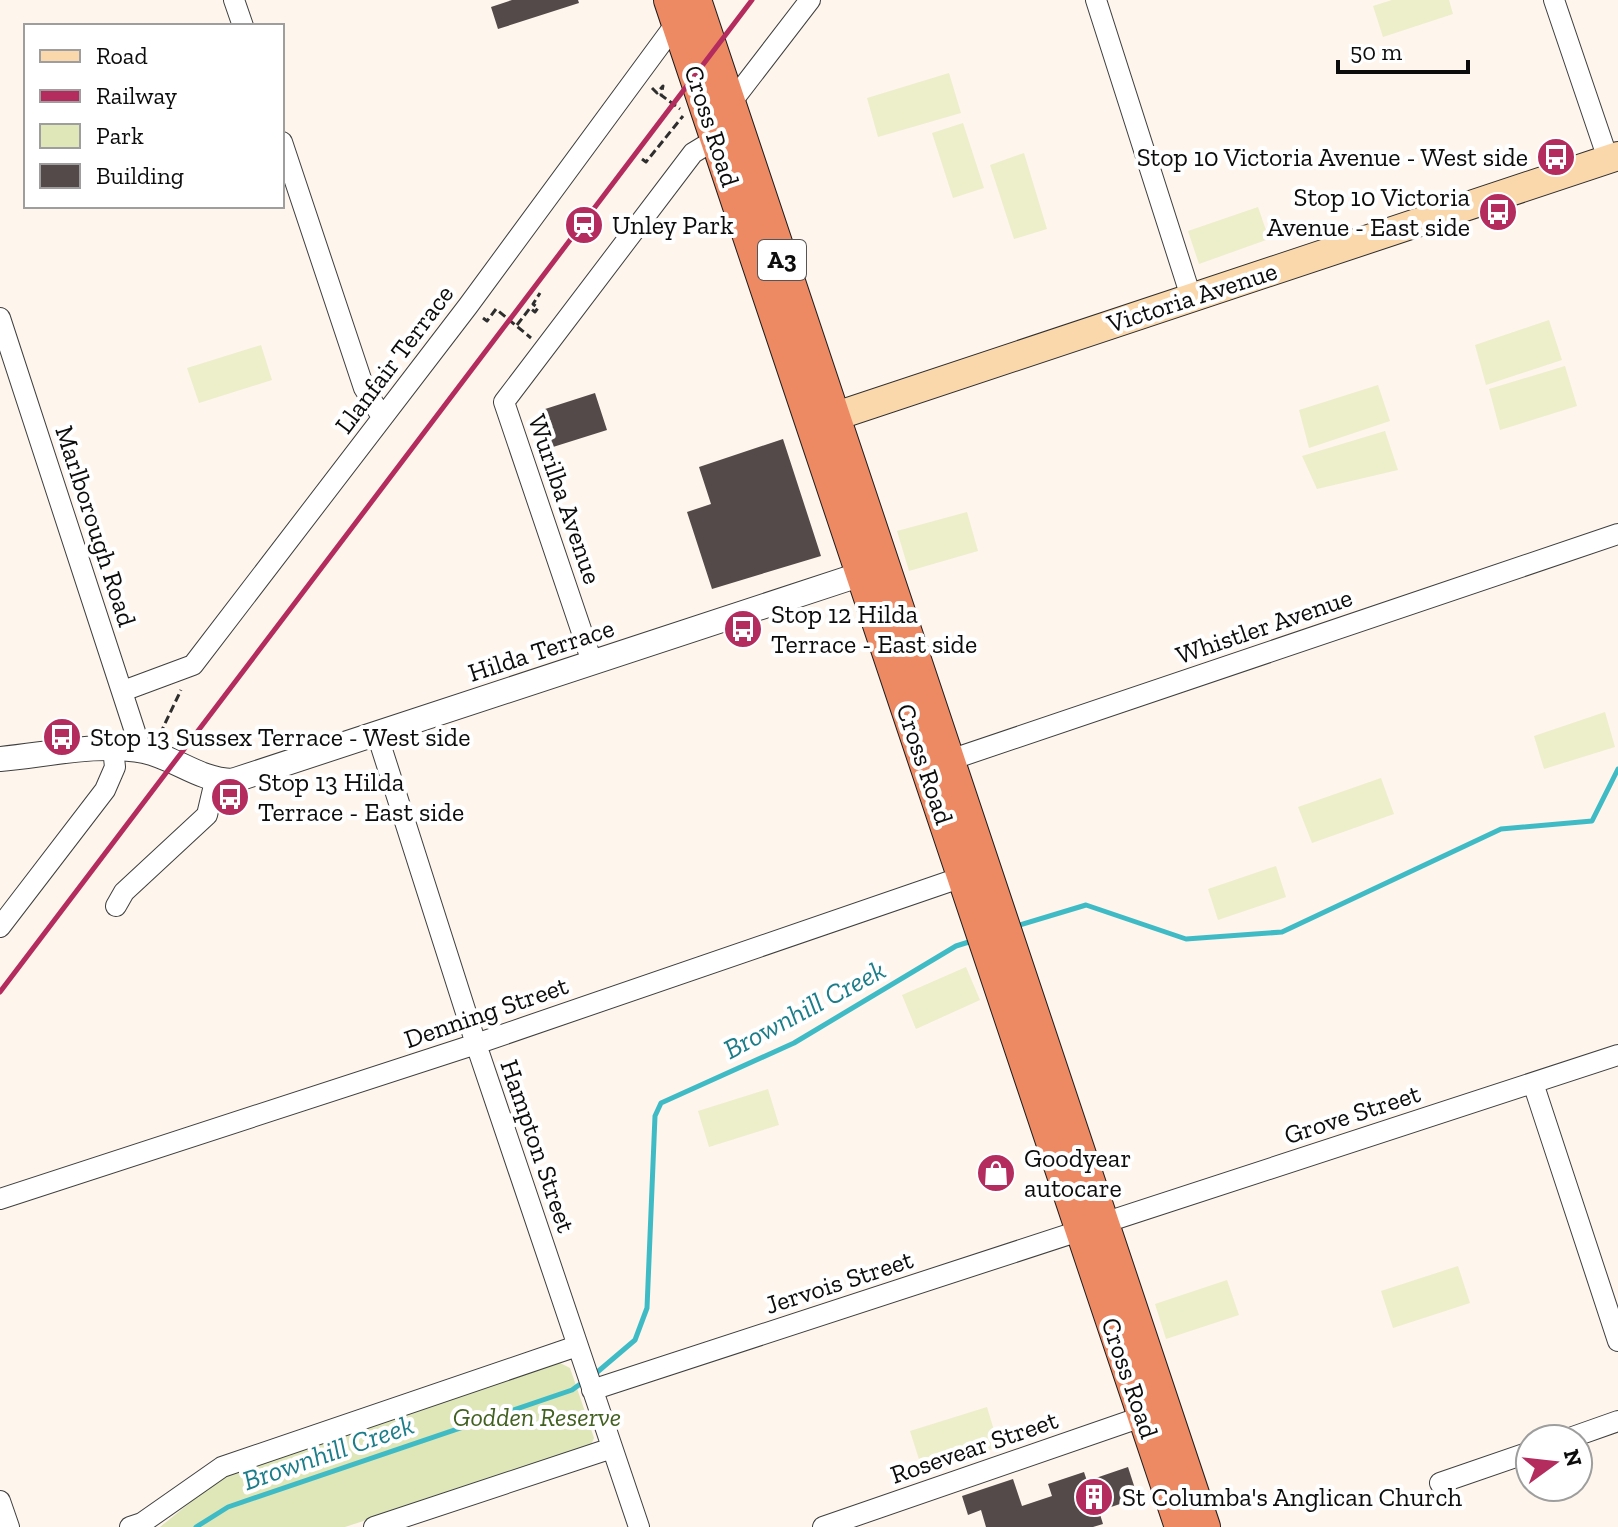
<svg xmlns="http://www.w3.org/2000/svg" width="1618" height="1527" viewBox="0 0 1618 1527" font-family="'Zilla Slab',serif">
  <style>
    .green { fill: #dfe6b8 }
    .pitch { fill: #edeeca }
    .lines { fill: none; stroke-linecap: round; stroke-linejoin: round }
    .stream { stroke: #3fbbc6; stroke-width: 5 }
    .building { fill: #544a49 }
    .minor-casing { stroke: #3f3f3f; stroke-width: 22 }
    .tertiary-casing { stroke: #3f3f3f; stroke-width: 26 }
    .secondary-casing { stroke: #2e2e2e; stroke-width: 30 }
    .trunk-casing { stroke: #1d1d1d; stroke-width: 34 }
    .path { stroke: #2e2e2e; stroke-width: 3; stroke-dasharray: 8 4; stroke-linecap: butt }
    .minor { stroke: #fff; stroke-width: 20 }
    .tertiary { stroke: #fff; stroke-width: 24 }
    .secondary { stroke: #fbd8ab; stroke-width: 28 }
    .trunk { stroke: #ee8a63; stroke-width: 32 }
    .rail { stroke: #b42c5e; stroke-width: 5 }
    .labels { text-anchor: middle; stroke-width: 8; stroke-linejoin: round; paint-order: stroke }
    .shield { fill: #fff; stroke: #555; stroke-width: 2 }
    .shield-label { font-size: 24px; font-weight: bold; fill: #0c0c0c }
    .street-label { font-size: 26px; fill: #0c0c0c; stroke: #fff }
    .poi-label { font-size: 26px; fill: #0c0c0c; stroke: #fff; text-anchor: start }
    .park-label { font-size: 26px; font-style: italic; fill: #426020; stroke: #fff }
    .water-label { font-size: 28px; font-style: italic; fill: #1c7d8a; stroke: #fff }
  </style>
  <rect width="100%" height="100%" fill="#fef5ed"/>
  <!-- green -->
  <path class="green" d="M558,1362L570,1368L594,1438L590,1447L345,1527H160L228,1472Z"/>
  <!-- pitch -->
  <path class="pitch" d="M1392,0H1449L1453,14L1383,37L1373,6Z
    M949,73L961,113L878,137L867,98Z
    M963,123L984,188L953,198L932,133Z
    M1024,153L1047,229L1014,239L990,165Z
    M1258,207L1269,239L1199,264L1188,231Z
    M1549,320L1562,360L1486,385L1475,345Z
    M261,345L272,380L199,403L187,368Z
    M1565,366L1577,406L1500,430L1489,389Z
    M1378,385L1390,421L1309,448L1299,410Z
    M1385,431L1398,470L1317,489L1302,456Z
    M967,512L978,551L909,571L897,531Z
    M1605,712L1615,747L1544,769L1534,736Z
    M1381,778L1394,814L1312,843L1298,807Z
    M1276,866L1286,897L1218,920L1208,889Z
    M966,967L980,1000L916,1029L902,995Z
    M768,1089L779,1125L709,1147L698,1111Z
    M1458,1266L1470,1303L1393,1328L1381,1291Z
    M1227,1280L1239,1315L1166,1339L1155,1304Z
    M987,1407L999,1447L923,1472L910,1431Z"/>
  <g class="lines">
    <!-- stream -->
    <path class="stream" d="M1016,926L1086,905L1186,939L1282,932L1501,829L1592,821L1618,769
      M595,1374L635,1340L647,1308L655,1116L661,1103L794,1043L956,946L972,941
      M196,1527L228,1507L572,1390L583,1382"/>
  </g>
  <!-- building -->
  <path class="building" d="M512,0H578L579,3L498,29L491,7Z
    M595,393L607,430L553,447L542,410Z
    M783,439L821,556L712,589L687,512L711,504L699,467Z
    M1128,1467L1138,1498L1099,1511L1103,1524L1093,1527H986L981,1510L968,1515L962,1496L1013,1479L1022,1506L1052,1496L1048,1484L1084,1472L1087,1481Z"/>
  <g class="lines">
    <!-- minor casing -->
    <g class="minor-casing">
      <path id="minor" d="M234,0L243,26
        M1096,0L1191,297
        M1554,0L1608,159
        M730,104L810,0
        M282,142L364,388L382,417
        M0,318L141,750
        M592,662L504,402L693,153L716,139
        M123,691L193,665L468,306L677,22
        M377,734L476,1044L639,1527
        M941,763L1618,534
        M116,906L124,892L207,815L215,781
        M0,927L105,790L115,767L113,748
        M1533,1083L1618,1341
        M0,1199L476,1044L971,874
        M592,1390L1618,1055
        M1567,1439L1618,1421
        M1440,1483L1530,1452
        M0,1501L9,1527
        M130,1527L142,1523L222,1467L577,1346
        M374,1527L612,1448
        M823,1527L1153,1413"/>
    </g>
    <!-- tertiary casing -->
    <g class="tertiary-casing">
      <path id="tertiary" d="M0,759C46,755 99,742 144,751C176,758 199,780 232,781L877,569"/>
    </g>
    <!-- secondary casing -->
    <g class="secondary-casing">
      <path id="secondary" d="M812,424L1618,156"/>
    </g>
    <!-- trunk casing -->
    <g class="trunk-casing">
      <path id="trunk" d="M670,0L1181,1527
        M695,0L1204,1527"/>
    </g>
    <!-- path -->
    <path class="path" d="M652,88L657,93L663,86L661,95L680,109
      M642,159L646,162L683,116
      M483,318L487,321L496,309L531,338
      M517,325L530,308L535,312L538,308L533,304L540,293
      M160,734L181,690"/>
    <!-- minor -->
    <use href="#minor" class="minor"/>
    <!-- tertiary -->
    <use href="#tertiary" class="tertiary"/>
    <!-- secondary -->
    <use href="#secondary" class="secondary"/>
    <!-- trunk -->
    <use href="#trunk" class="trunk"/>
    <!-- rail -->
    <path class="rail" d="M0,992L752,0"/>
  </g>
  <!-- icons -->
  <defs>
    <g id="bus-disc" transform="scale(2)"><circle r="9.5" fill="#b42c5e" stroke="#fff"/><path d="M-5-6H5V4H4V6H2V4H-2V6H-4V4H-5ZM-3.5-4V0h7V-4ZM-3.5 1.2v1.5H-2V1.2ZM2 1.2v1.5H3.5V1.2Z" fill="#fff"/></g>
    <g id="station-disc" transform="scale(2)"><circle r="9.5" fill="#b42c5e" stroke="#fff"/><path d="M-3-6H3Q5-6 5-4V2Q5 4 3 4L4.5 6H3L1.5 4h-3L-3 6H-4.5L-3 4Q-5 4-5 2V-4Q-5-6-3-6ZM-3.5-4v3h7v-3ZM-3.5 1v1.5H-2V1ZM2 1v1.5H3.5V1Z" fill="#fff"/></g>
    <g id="shop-disc" transform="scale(2)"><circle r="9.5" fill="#b42c5e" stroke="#fff"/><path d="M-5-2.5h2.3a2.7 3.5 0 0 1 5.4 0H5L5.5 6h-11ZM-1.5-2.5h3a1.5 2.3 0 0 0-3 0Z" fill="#fff"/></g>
    <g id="building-disc" transform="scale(2)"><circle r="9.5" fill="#b42c5e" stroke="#fff"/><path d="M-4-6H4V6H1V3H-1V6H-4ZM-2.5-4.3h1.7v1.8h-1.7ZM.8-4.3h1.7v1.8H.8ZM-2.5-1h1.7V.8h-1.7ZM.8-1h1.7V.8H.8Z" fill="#fff"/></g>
  </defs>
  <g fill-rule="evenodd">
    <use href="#bus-disc" x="1556" y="157"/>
    <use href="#bus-disc" x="1498" y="212"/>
    <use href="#station-disc" x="584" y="225"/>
    <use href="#bus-disc" x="743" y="629"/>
    <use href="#bus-disc" x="62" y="737"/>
    <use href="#bus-disc" x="230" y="797"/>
    <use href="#shop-disc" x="996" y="1173"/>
    <use href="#building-disc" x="1094" y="1497"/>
  </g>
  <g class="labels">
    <!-- shield labels -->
    <rect class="shield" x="758" y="240" width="48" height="40" rx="6"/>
    <g class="shield-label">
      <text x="782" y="268">A3</text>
    </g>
    <!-- street labels -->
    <g class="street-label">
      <text transform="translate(712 126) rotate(72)" y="9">Cross Road</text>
      <text transform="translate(1192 297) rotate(-18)" y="9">Victoria Avenue</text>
      <text transform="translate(394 359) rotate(-53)" y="9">Llanfair Terrace</text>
      <text transform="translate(565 499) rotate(71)" y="9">Wurilba Avenue</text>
      <text transform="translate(96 526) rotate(72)" y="9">Marlborough Road</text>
      <text transform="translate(1264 626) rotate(-19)" y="9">Whistler Avenue</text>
      <text transform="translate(541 650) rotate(-18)" y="9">Hilda Terrace</text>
      <text transform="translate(925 764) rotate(71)" y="9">Cross Road</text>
      <text transform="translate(486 1012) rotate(-19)" y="9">Denning Street</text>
      <text transform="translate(1352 1114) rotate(-18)" y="9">Grove Street</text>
      <text transform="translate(538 1146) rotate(71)" y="9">Hampton Street</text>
      <text transform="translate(839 1282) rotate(-18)" y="9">Jervois Street</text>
      <text transform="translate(1130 1378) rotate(71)" y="9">Cross Road</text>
      <text transform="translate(974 1447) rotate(-19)" y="9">Rosevear Street</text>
    </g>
    <!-- poi labels -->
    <g class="poi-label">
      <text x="1528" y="166" text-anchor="end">Stop 10 Victoria Avenue - West side</text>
      <text x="1470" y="206" text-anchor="end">Stop 10 Victoria<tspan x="1470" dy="30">Avenue - East side</tspan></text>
      <text x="612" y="234">Unley Park</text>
      <text x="771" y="623">Stop 12 Hilda<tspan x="771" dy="30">Terrace - East side</tspan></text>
      <text x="90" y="746">Stop 13 Sussex Terrace - West side</text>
      <text x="258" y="791">Stop 13 Hilda<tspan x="258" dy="30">Terrace - East side</tspan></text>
      <text x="1024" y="1167">Goodyear<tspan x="1024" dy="30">autocare</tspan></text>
      <text x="1122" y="1506">St Columba's Anglican Church</text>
    </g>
    <!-- park labels -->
    <g class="park-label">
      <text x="537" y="1426">Godden Reserve</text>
    </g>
    <!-- water labels -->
    <g class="water-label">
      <text transform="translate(804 1009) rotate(-28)" y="10">Brownhill Creek</text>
      <text transform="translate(328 1452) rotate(-19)" y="10">Brownhill Creek</text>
    </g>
  </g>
  <!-- legend -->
  <rect x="24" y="24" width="260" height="184" fill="#ffffff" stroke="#9e9e9e" stroke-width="2"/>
  <rect x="40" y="50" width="40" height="12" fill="#fbd8ab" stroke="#9e9e9e" stroke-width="2"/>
  <text x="96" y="64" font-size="24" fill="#0c0c0c">Road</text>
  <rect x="40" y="90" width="40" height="12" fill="#b42c5e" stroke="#9e9e9e" stroke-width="2"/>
  <text x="96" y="104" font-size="24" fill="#0c0c0c">Railway</text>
  <rect x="40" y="124" width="40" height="24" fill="#dfe6b8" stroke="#9e9e9e" stroke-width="2"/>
  <text x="96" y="144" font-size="24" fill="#0c0c0c">Park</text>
  <rect x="40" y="164" width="40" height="24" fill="#544a49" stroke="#9e9e9e" stroke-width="2"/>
  <text x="96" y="184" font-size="24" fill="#0c0c0c">Building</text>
  <!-- north arrow -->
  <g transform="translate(1554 1463) rotate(75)"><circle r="38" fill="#ffffff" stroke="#9e9e9e" stroke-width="2"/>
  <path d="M0-6L14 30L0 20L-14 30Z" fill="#b42c5e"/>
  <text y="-12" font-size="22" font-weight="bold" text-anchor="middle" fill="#0c0c0c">N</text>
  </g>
  <!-- scale -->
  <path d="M1338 60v12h130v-12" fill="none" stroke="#0c0c0c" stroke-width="4"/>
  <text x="1350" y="60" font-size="24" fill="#0c0c0c" stroke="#ffffff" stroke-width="6" paint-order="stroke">50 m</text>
</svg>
